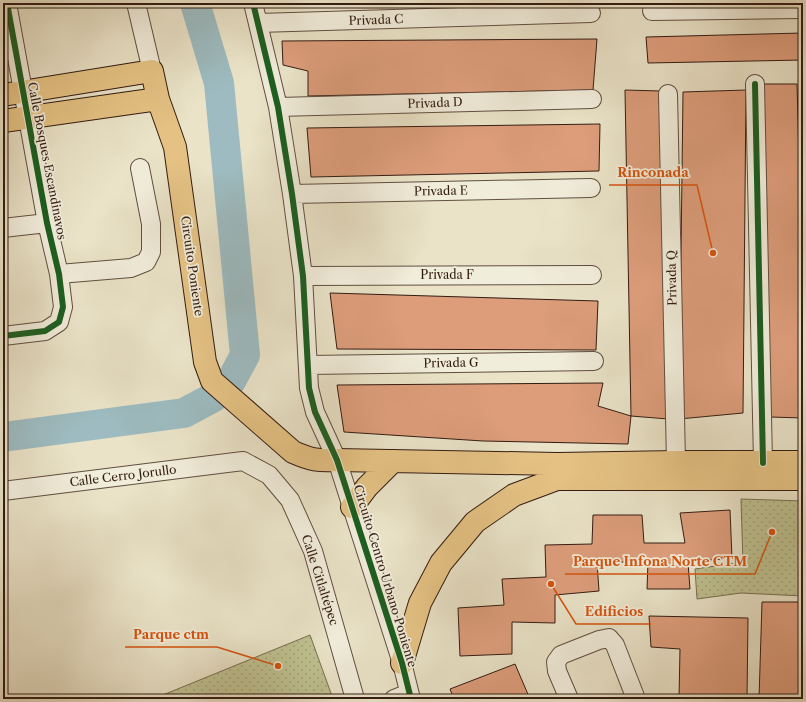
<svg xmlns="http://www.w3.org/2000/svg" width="806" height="702" viewBox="0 0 806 702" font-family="'Libre Caslon Text',serif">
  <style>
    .green { fill: url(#green-dots); stroke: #796e51 }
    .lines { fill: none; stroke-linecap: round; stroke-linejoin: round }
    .river { stroke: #9dbbc0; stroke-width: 30 }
    .building { fill: #dd9d7b; stroke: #331c12 }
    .minor-casing { stroke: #614e40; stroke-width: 20 }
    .major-casing { stroke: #331c12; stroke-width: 24 }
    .minor { stroke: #f1eddb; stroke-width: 18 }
    .major { stroke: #e5c284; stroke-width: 22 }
    .cycleway-casing { stroke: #f1eddb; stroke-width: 8 }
    .cycleway { stroke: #1b5e20; stroke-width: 6 }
    .labels { text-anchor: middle; stroke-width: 3.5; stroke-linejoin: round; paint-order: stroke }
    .street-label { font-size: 12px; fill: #331c12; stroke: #f1eddb }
    .leader { fill: none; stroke: #d6530d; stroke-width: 1.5 }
    .callout-dot { fill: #d6530d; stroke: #f1eddb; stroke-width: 1.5 }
    .callout-label { font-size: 13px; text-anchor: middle; font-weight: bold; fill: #d6530d; stroke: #f1eddb; stroke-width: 3.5; stroke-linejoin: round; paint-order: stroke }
  </style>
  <defs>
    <pattern id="green-dots" width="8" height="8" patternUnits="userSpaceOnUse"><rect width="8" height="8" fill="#bfc190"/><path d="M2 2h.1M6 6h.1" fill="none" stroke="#a5a57b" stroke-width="1.8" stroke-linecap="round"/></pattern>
  </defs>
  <rect width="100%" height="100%" fill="#eae3c8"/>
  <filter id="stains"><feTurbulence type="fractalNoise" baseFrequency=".005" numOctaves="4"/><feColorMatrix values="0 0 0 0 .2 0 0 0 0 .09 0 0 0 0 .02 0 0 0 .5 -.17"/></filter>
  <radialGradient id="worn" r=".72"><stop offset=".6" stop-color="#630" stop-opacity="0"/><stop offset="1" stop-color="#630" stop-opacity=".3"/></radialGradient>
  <!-- green -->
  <path class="green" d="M741,499L803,501V596L741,593L697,599L695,569L743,562Z
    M310,635L333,699H159L158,697Z"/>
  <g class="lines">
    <!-- river -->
    <path class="river" d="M195,3L219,83L245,355L231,381
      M3,437L184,413L214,397"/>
  </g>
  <!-- building -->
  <path class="building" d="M803,33V60L648,63L646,37Z
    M597,39L593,90L308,96V71L283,65L282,41Z
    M764,84H797L802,263H803V444H801L803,418L770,417Z
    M625,90L660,91L668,419L631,416Z
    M746,90L743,413L679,419L683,92Z
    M600,124L599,171L311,177L307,128Z
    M330,293L598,301L596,350L337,349Z
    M603,383L598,406L631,416L628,444L483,441L344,432L337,385Z
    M730,510L732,558L688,562L690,589H647L648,562H597L599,591L555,595V623L512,622V654L460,656L458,608L504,605L502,579L546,577L545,545L592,544L593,515H642L644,543H685L680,513Z
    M762,602H803V699H759Z
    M649,616L748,618L747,699H679L680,649L651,647Z
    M515,664L530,699H454L450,689Z"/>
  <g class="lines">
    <!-- minor casing -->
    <g class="minor-casing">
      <path id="minor" d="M136,3L152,71
        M253,3L278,107L292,194L303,276L309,388L315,412L337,460L402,663L411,699
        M652,11L803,9
        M258,23L591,13
        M755,84L763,463
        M668,94L676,462
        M278,107L592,99
        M292,194L591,188
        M3,228L47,223
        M59,274L131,268L146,262L151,252V224L140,168
        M303,276L592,275
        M3,336L45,331L59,322L63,307L59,274L47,223L7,3
        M308,365L594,361
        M3,491L243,461L269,475L290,500L313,551L355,699
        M394,699L409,693
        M569,699L557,671L556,662L561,655L599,640L609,638L615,645L636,699"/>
    </g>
    <!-- major casing -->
    <g class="major-casing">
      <path id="major" d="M3,95L152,71L158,99L175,147L205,362L212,381L293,452C311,460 318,461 337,460L558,464L676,462H803
        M3,121L158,99
        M352,507L367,487L393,461
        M402,663L420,603L441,563L475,522L514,495L557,479H803"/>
    </g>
    <!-- minor -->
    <use href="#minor" class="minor"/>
    <!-- major -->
    <use href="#major" class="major"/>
    <!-- cycleway casing -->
    <g class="cycleway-casing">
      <path id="cycleway" d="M253,3L278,107L292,194L303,276L309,388L315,412L337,460L402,663L411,699
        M755,84L763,463
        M3,336L45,331L59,322L63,307L59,274L47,223L7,3"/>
    </g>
    <!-- cycleway -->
    <use href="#cycleway" class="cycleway"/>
  </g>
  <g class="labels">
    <!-- street labels -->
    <g class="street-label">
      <text transform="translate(376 20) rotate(-2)" y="4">Privada C</text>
      <text transform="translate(435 103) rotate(-2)" y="4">Privada D</text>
      <text transform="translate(47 161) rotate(79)" y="4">Calle Bosques Escandinavos</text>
      <text transform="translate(441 191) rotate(-1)" y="4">Privada E</text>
      <text transform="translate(192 266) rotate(82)" y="4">Circuito Poniente</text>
      <text x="447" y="279">Privada F</text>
      <text transform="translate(672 278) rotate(-91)" y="4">Privada Q</text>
      <text transform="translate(451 363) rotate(-1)" y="4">Privada G</text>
      <text transform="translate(123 476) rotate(-7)" y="4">Calle Cerro Jorullo</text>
      <text transform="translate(385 576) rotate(73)" y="4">Circuito Centro Urbano Poniente</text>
      <text transform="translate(320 580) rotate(72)" y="4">Calle Citlaltépec</text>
    </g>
  </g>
  <!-- callouts -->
  <path class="leader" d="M713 253L697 185H609M772 532L755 574H565M551 584L576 624H651M278 666L217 647H125"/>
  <g class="callout-dot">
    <circle cx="713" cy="253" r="4"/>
    <circle cx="772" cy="532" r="4"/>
    <circle cx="551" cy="584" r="4"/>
    <circle cx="278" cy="666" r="4"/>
  </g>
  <g class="callout-label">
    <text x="653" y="177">Rinconada</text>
    <text x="660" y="566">Parque Infona Norte CTM</text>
    <text x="614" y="616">Edificios</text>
    <text x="171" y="639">Parque ctm</text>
  </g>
  <!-- margin -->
  <rect width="806" height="702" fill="none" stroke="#eae3c8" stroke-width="16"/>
  <rect x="4" y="4" width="798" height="694" fill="none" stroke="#331c12" stroke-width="2"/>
  <rect x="8" y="8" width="790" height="686" fill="none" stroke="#331c12"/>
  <rect width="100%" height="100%" filter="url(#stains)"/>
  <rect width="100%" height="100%" fill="url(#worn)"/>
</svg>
